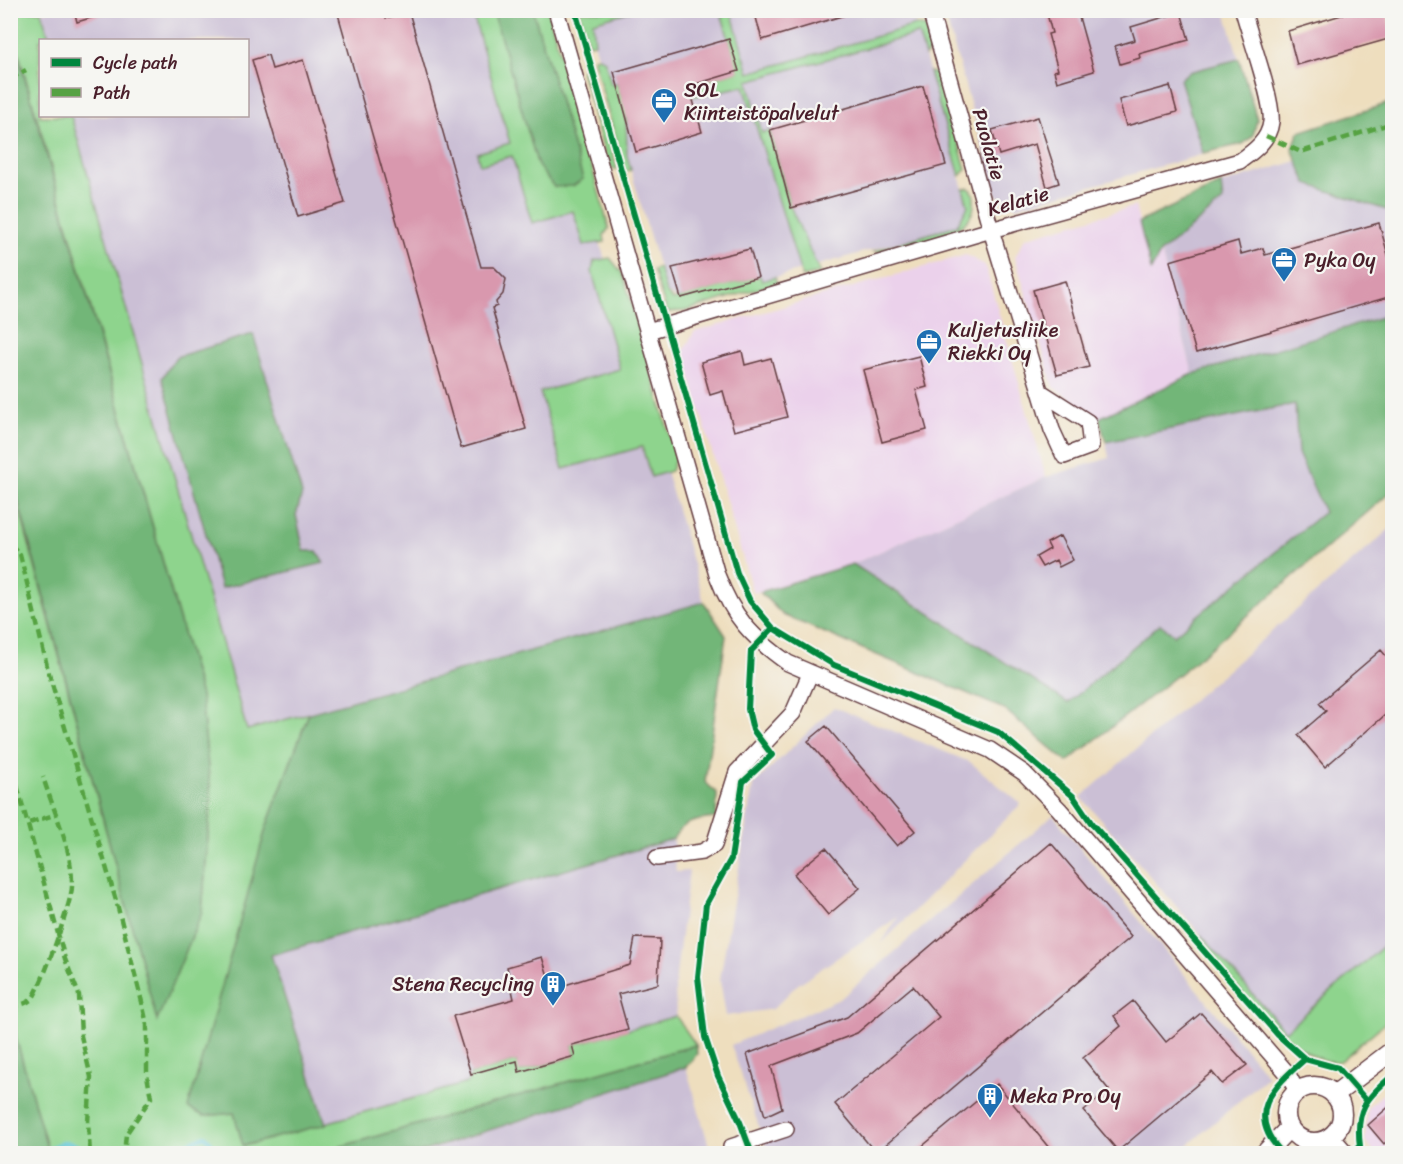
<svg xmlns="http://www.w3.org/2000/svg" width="1403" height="1164" viewBox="0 0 1403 1164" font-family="Sriracha,sans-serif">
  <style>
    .built { fill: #ebd1eb; fill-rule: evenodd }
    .industrial { fill: #cbbfd5 }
    .green { fill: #8ed48d; stroke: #6c7a5c; stroke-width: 1.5 }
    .forest { fill: #72b678; stroke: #5e6a52; stroke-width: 1.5 }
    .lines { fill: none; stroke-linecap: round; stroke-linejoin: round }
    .stream { stroke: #5ec5da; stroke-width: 4 }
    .building { fill: #d998ae }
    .minor-casing { stroke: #633c41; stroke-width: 18 }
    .tertiary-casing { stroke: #633c41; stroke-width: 21 }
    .minor { stroke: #fff; stroke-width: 15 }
    .tertiary { stroke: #fff; stroke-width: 18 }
    .quiet { stroke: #56a243; stroke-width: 4.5; stroke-dasharray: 9 4.5; stroke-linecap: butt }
    .cycleway-casing { stroke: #f6f6f2; stroke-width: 10 }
    .cycleway { stroke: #00873e; stroke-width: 6 }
    .labels { text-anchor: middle; stroke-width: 4.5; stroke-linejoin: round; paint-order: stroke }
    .poi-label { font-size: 20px; fill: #4a1f2b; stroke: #f6f6f2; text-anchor: start }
    .street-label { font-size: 20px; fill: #4a1f2b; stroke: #f6f6f2 }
  </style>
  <rect width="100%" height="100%" fill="#f6f6f2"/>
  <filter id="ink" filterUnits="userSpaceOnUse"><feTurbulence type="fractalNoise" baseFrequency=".0167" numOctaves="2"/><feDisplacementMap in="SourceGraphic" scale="12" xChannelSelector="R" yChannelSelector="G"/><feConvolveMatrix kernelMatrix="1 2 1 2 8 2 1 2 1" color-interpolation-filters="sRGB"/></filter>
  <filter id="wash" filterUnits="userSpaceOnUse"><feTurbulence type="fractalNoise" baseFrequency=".008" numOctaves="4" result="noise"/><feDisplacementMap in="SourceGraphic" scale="24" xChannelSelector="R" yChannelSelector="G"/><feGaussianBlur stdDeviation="1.35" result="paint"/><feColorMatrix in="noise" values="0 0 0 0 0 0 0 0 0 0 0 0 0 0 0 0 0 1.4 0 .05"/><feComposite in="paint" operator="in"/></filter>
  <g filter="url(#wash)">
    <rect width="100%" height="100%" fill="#eedebe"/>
    <!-- built -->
    <path class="built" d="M1135,206L1151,269L1161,252L1193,374L1099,418L1053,387L1015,257L1025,238Z
      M966,255L985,265L1046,477L853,564L753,593L683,352L694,332ZM742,352L745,365L771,358L787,417L734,431L723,391L710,395L701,362Z
      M1392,1086V1153H1375L1365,1141L1367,1108Z"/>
    <!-- industrial -->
    <path class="industrial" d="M41,11H533L704,602L247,730L71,116H248V40H50Z
      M585,11H912L968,206L958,225L686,303L666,292Z
      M944,11H1225L1239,59L1189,72L1181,79L1204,154L1016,207L996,195Z
      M1297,161L1307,184L1392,212V314L1193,374L1161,252L1223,201L1221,184Z
      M1295,404L1298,453L1324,512L1174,636L1160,624L1068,704L853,564L1046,477L1109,458L1106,442Z
      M1392,527V939L1285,1031L1081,797Z
      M834,707L970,762L1021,804L881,944L898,917L797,985L773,1009L726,1016L720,979L753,785Z
      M1053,815L1268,1076L1179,1153H768L731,1045L840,999Z
      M673,839L676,872L689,871L675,983L676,1016L573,1045L575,1056L519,1072L517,1062L467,1083L326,1124L271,955Z
      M686,1067L711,1153L418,1154Z"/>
    <!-- green -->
    <path class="green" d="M11,11H41L50,40H40V116H71L247,730L309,713L266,828L204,1116L234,1113L244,1146L467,1083L471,1074L517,1061L520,1072L575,1056L572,1045L676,1016L696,1045L318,1153H46L48,1151L16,1038L10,985V474L157,1020L202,912L211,798L201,696L11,26Z
      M472,11H493L538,166L583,179L533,11H548L609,228L604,235L605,242L584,245L573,211L532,223L512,156L480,165L477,153L510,143Z
      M579,11H631L593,22L595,43L588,44Z
      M727,11H731L749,73L916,25L926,27L932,49L925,56L918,34L748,81L762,133L770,130L791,208L820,273L802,277L744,86L692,97L626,116L627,155L631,170L625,172L593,58L599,57L605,61L611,84L617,83L624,105L738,71L722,16L728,14Z
      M587,62L617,168L614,170L607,162L581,70Z
      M929,72L939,74L966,169L960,176Z
      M969,188C974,192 975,197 974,205C972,237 909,246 883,254L874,251L957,225L968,206L963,189Z
      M610,258L623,274L676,457L671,471L651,477L642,447L563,469L540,392L620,369L592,272L594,261Z
      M659,268L666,292L673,300L760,276L762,281L775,277L777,283L685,311L667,312L653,270Z
      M1201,935L1285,1031L1392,939V1017L1340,1061C1301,1071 1223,970 1198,942Z"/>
    <!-- forest -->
    <path class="forest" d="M493,11H533L583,179L573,186L554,187L538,166Z
      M10,26L201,696L211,798L202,912L157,1021L11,474Z
      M1239,59L1257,119L1253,136L1243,144L1203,153L1180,79L1189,72Z
      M1392,102V212L1307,184L1292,149L1299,132Z
      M1221,184L1223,201L1161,252L1151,270L1139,222Z
      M1392,314V491L1193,663L1067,762L1004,709L783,615L760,592L853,564L1068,703L1160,624L1174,635L1324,512L1298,453L1295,404L1106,442L1099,418L1193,374Z
      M253,334L302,494L296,515L304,551H317L324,563L221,588L162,378L176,357Z
      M704,602L726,636L705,782L717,793L716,818C696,820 683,821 673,839L271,955L326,1124L243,1146L234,1113L204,1116L188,1108L266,828L309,713Z
      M11,985L16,1038L48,1151L46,1153H11Z
      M696,1045L697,1054L686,1067L418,1153H318Z"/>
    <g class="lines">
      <!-- stream -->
      <path class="stream" d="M94,1150C111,1156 130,1150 148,1154
        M45,1154C54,1143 63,1141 76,1145
        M163,1154L205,1136L216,1148"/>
    </g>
    <g id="blocks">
      <!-- building -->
      <path class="building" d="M74,10H106L107,13L77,22Z
        M349,10H384L386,18L409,12L481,267H494L506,279L503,294L496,302L497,306L492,308L526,429L461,448L338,14Z
        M754,10H852V13L762,40Z
        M1046,10H1077L1094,71L1057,82L1054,71L1058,70L1048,34L1052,33Z
        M1358,10H1387L1392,38L1297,65L1288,31Z
        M1181,12L1189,40L1139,54L1140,58L1120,64L1115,46L1135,40L1131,27Z
        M729,39L739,71L689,86L702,132L636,152L614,72Z
        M268,55L272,69L303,60L345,203L298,217L252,60Z
        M923,86L946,165L791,208L770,130Z
        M1170,86L1177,112L1126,126L1119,100Z
        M1038,117L1059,183L1047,187L1035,144L999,155L992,130Z
        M1379,223L1392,269V296L1196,353L1170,261L1238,241L1241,254L1263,248L1265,255Z
        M750,249L758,277L681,298L672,268Z
        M1065,281L1089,367L1057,375L1033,290Z
        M742,351L745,365L771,358L787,417L734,431L723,391L710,395L701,362Z
        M919,356L927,387L916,390L927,430L882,442L863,370Z
        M1060,536L1073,560L1059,567L1056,560L1042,567L1036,557L1050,549L1047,543Z
        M1381,650L1392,663V709L1325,767L1298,735L1326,711L1319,703Z
        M826,726L915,831L897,846L808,741Z
        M1051,843L1131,937L876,1153L835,1104L939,1017L913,986L857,1033L771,1066L782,1108L765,1116L747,1054L847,1017Z
        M826,848L860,888L828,915L794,874Z
        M635,938L660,939L658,984L618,994L628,1030L572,1045L575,1056L519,1072L517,1061L471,1074L453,1016L514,999L507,967L542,957L552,989L630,965Z
        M1133,1001L1166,1042L1201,1013L1247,1065L1222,1084L1212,1072L1118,1151L1084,1111L1109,1090L1083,1058L1121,1026L1114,1016Z
        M997,1084L1054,1154H913Z
        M1392,1104V1136L1384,1144L1368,1125Z"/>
    </g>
  </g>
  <g filter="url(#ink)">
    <use href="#blocks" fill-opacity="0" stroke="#633c41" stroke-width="1.5"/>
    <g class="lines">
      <!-- minor casing -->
      <g class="minor-casing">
        <path id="minor" d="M556,10L717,575C733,617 751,637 788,663L990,750L1024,773L1059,809L1288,1074L1297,1092
          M930,10L991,230L1052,430L1064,456L1091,446L1088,422L1041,392
          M648,331L991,230L1240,161C1254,151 1269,140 1271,122C1274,102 1249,34 1243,10
          M657,858L702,852L714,845L737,772L793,713L810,674
          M733,1154L731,1147L786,1129"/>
      </g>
      <!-- tertiary casing -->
      <g class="tertiary-casing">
        <path id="tertiary" d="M1286 1114a28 28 0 1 1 56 0a28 28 0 1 1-56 0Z
          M1334,1095L1392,1051
          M1330,1137L1345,1154
          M1264,1154L1289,1128"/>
      </g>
      <!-- minor -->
      <use href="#minor" class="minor"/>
      <!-- tertiary -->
      <use href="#tertiary" class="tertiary"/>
      <!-- quiet -->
      <path class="quiet" d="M10,79L26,70
        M1266,136L1301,152L1392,123
        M10,544L20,554L48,670L117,904L142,1002L147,1025V1075L151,1098L126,1134L124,1154
        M10,760L65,959L79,995L81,1036L91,1077L88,1122L90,1154
        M29,823L54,815
        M10,1006C19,1005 25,1005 32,999C40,991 72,901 72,887C73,849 54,813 43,777"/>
      <!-- cycleway casing -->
      <g class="cycleway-casing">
        <path id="cycleway" d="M575,10L737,573L750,601L773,628L834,665L998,732L1073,796L1092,824L1278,1035L1305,1059L1338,1068L1366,1100
          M752,1154L740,1122L718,1076L705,1037L698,977L706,904L731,859L743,782L772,755L753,730L748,709L751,651L773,628
          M1283,1154C1244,1114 1272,1088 1305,1059
          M1350,1154L1360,1146C1355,1110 1366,1098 1392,1076"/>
      </g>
      <!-- cycleway -->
      <use href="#cycleway" class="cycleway"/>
    </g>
  </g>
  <!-- icons -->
  <defs>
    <g id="office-pin" transform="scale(1.35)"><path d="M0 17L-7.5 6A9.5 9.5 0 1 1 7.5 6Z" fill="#1f6fb2" stroke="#f6f6f2"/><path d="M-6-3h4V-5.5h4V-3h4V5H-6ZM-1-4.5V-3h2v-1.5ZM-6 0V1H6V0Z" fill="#fff"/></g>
    <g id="building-pin" transform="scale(1.35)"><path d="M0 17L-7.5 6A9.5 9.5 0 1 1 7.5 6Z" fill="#1f6fb2" stroke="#f6f6f2"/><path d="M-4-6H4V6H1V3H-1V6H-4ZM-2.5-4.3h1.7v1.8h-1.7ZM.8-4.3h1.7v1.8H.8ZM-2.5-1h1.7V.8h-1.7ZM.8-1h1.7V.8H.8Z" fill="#fff"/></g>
  </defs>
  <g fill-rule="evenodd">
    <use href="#office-pin" x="664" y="101"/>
    <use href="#office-pin" x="1284" y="260"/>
    <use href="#office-pin" x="929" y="342"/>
    <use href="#building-pin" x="553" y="984"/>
    <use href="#building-pin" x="990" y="1096"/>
  </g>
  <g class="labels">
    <!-- poi labels -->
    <g class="poi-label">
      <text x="684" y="97">SOL<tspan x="684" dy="23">Kiinteistöpalvelut</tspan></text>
      <text x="1304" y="267">Pyka Oy</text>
      <text x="948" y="337">Kuljetusliike<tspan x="948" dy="23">Riekki Oy</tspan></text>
      <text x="534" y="991" text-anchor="end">Stena Recycling</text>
      <text x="1010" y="1103">Meka Pro Oy</text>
    </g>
    <!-- street labels -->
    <g class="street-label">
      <text transform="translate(989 144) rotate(74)" y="7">Puolatie</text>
      <text transform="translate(1018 201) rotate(-16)" y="7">Kelatie</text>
    </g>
  </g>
  <!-- margin -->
  <rect width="1403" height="1164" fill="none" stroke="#f6f6f2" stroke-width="36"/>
  <!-- legend -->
  <rect x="39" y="39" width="210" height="78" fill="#f6f6f2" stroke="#b1a0a2" stroke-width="1.5"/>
  <rect x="51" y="58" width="30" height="9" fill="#00873e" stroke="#b1a0a2" stroke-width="1.5"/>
  <text x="93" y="69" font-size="18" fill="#4a1f2b">Cycle path</text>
  <rect x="51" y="88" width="30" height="9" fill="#56a243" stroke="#b1a0a2" stroke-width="1.5"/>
  <text x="93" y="99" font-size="18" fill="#4a1f2b">Path</text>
</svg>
